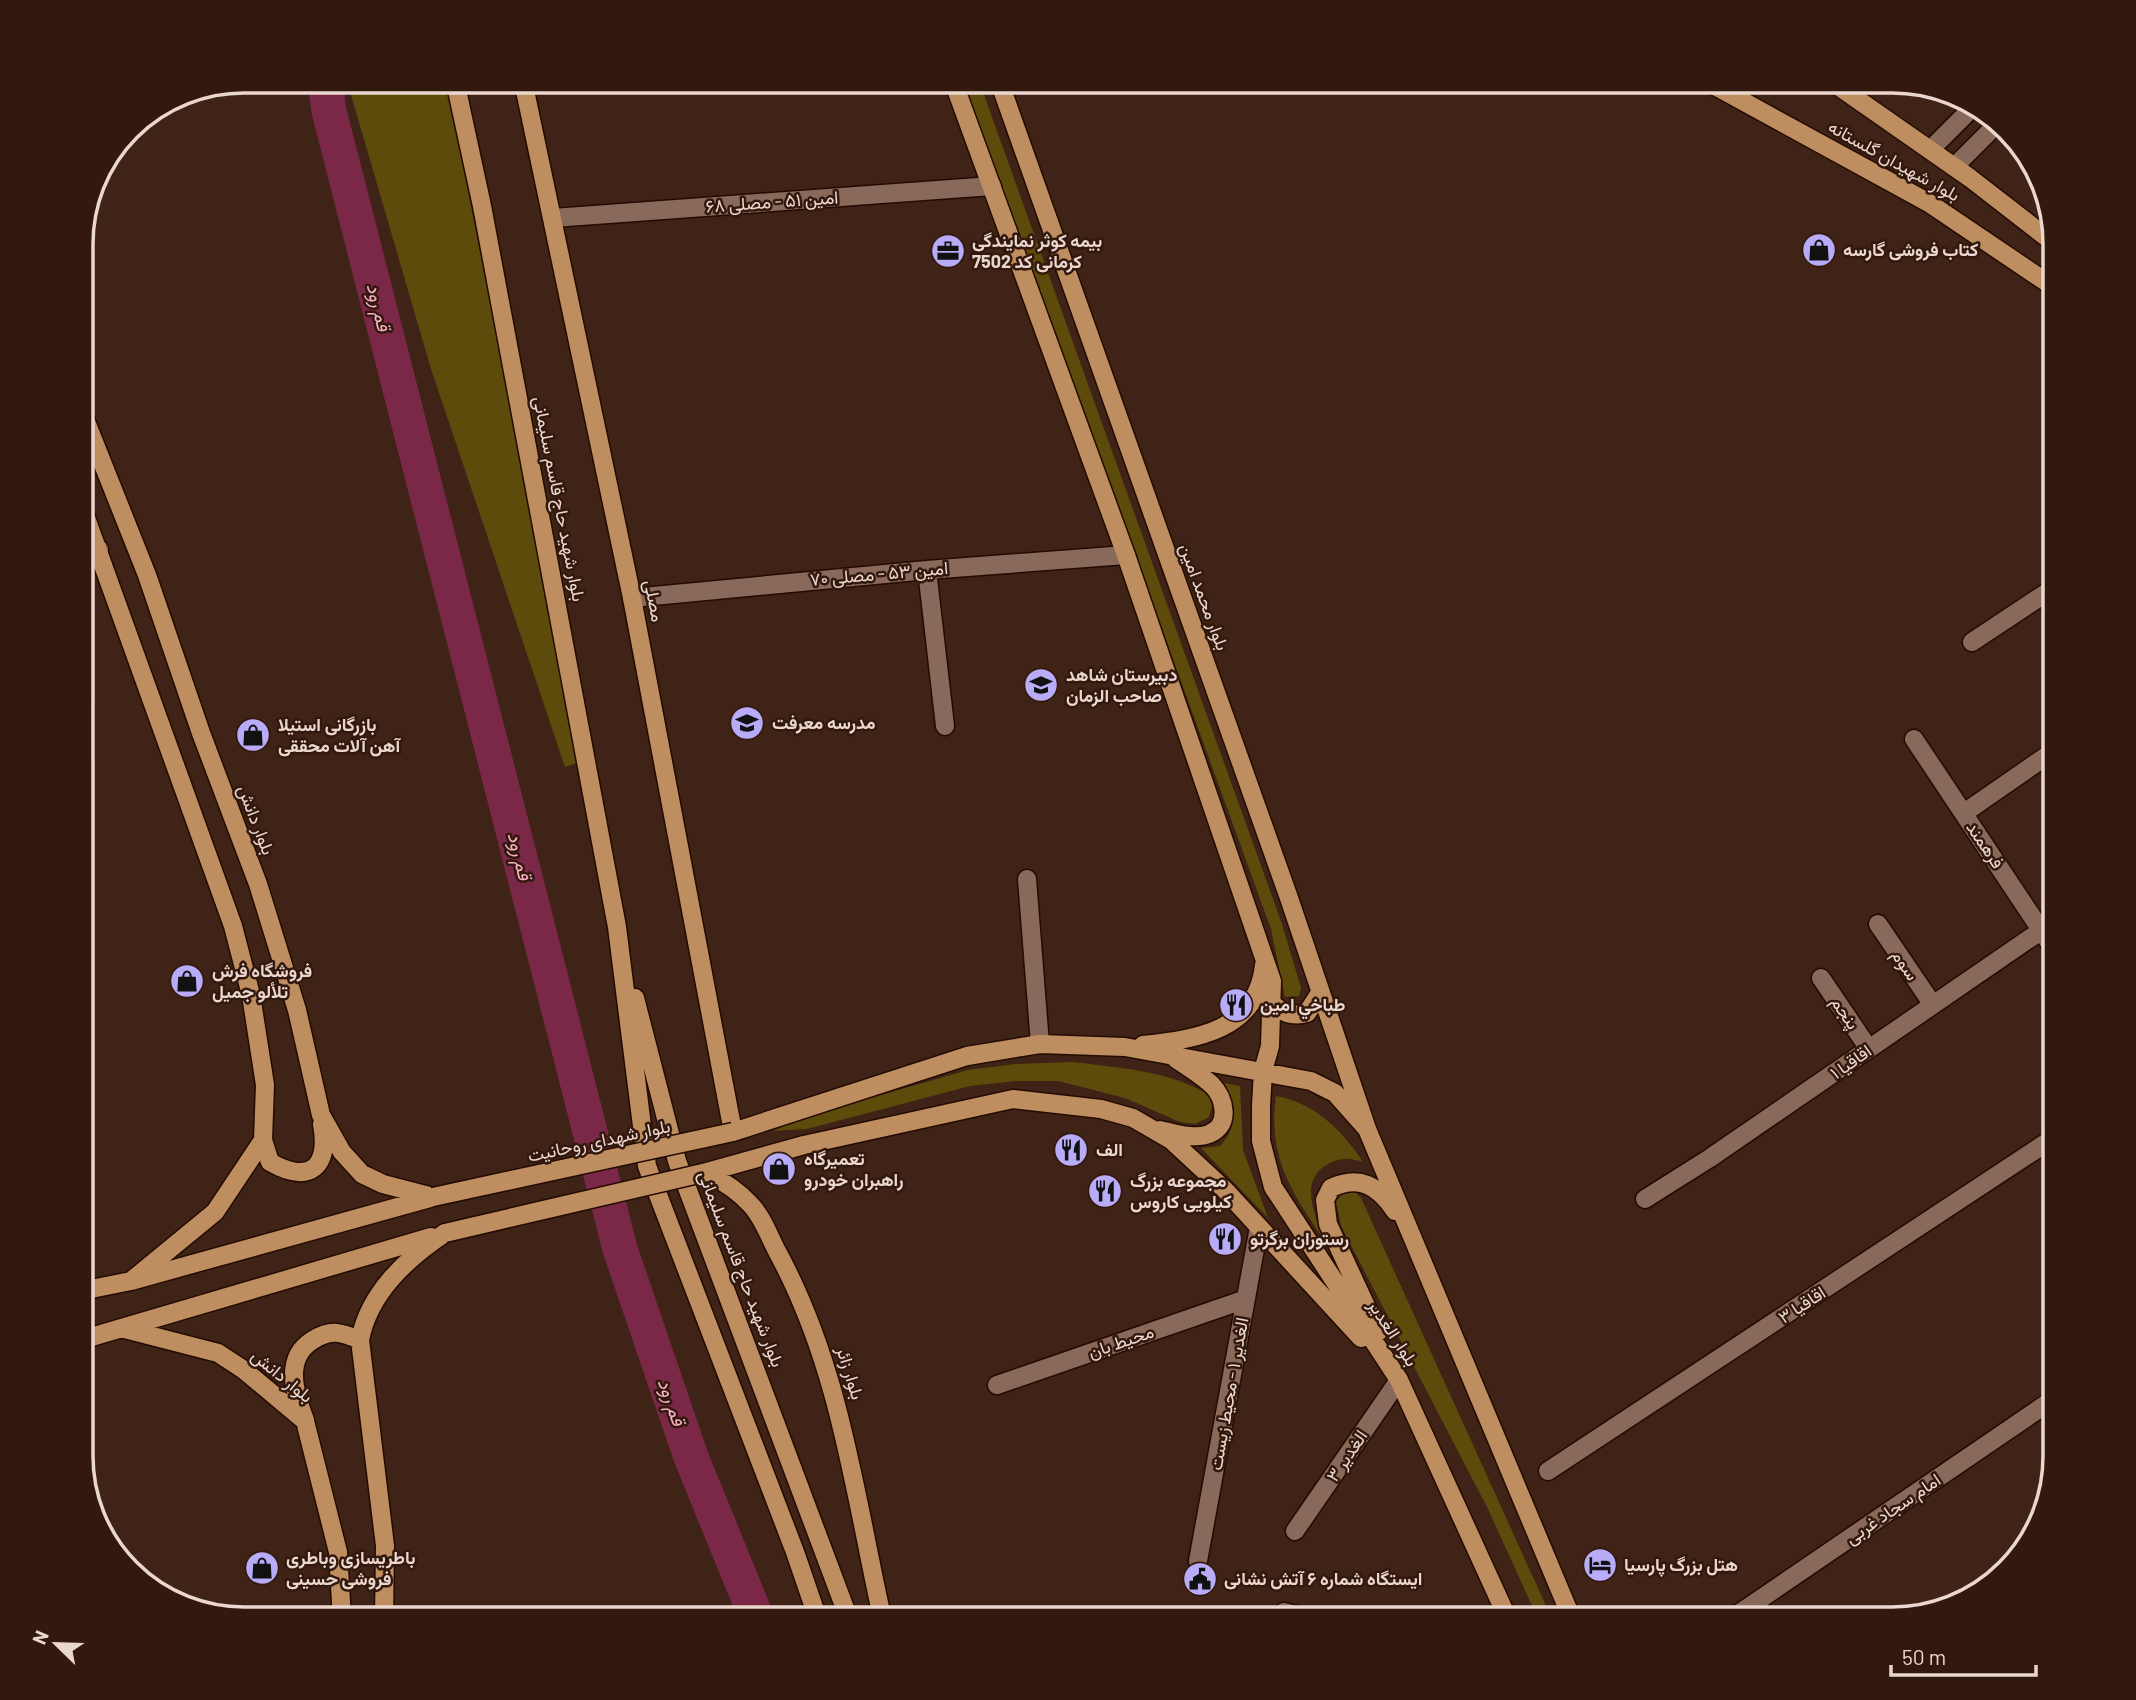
<svg xmlns="http://www.w3.org/2000/svg" width="2136" height="1700" viewBox="0 0 2136 1700" font-family="Barlow,Vazirmatn,sans-serif">
  <style>
    .green { fill: #5d4b0c }
    .lines { fill: none; stroke-linecap: round; stroke-linejoin: round }
    .river { stroke: #7b2848; stroke-width: 35 }
    .minor-casing { stroke: #240b02; stroke-width: 21 }
    .major-casing { stroke: #240b02; stroke-width: 21 }
    .minor { stroke: #89695a; stroke-width: 18 }
    .major { stroke: #be8e61; stroke-width: 18 }
    .major-bridge-casing { stroke: #240b02; stroke-width: 21; stroke-linecap: butt }
    .major-bridge { stroke: #be8e61; stroke-width: 18 }
    .labels { text-anchor: middle; stroke-width: 5; stroke-linejoin: round; paint-order: stroke }
    .street-label { font-size: 18px; fill: #ead7cf; stroke: #33190d }
    .poi-label { font-size: 18px; font-weight: bold; fill: #ead7cf; stroke: #33190d; text-anchor: start }
    .water-label { font-size: 19px; font-style: italic; fill: #fab0c6; stroke: #33190d }
    .rim { fill: none; stroke: #ead7cf; stroke-width: 3.5 }
  </style>
  <rect width="100%" height="100%" fill="#3e2316"/>
  <!-- green -->
  <path class="green" d="M347,81H446L582,761L565,767L431,369Z
    M963,81H979L1282,924L1301,988L1299,996L1285,997L1271,929Z
    M1073,1062C1118,1068 1169,1070 1209,1095L1212,1106L1209,1117L1195,1124L1180,1122L1125,1098L1058,1081H1016L970,1086L807,1129L773,1131L808,1116L968,1070L1016,1064Z
    M1212,1081L1240,1086L1243,1150L1268,1218L1201,1148L1220,1146C1243,1122 1231,1101 1212,1081Z
    M1276,1096C1315,1103 1342,1130 1363,1162C1351,1158 1342,1157 1330,1163C1294,1180 1318,1224 1330,1249C1295,1196 1267,1162 1276,1096Z
    M1346,1191L1355,1192L1361,1198L1552,1619H1538L1488,1509L1341,1226L1336,1201Z"/>
  <g class="lines">
    <!-- river -->
    <path class="river" d="M325,81L329,111L620,1249L691,1457L757,1619"/>
    <!-- minor casing -->
    <g class="minor-casing">
      <path id="minor" d="M1930,150L1974,106
        M1954,167L2000,121
        M553,218L992,186
        M81,555L99,549
        M927,570L945,726
        M632,598L927,570L1126,555
        M1972,642L2055,587
        M1914,739L2055,951
        M1964,813L2055,750
        M1027,879L1040,1044
        M1878,924L1933,1005
        M1821,978L1869,1049
        M1645,1199L1710,1158L2055,921
        M997,1385L1246,1299
        M1548,1471L2055,1137
        M1295,1531L1399,1380
        M1198,1561L1259,1227
        M1284,1612L1311,1619
        M1731,1619L2055,1398"/>
    </g>
    <!-- major casing -->
    <g class="major-casing">
      <path id="major" d="M455,81L482,206L617,927L647,1166L795,1552L818,1619
        M523,81L632,598L733,1132L967,1056L1040,1044L1125,1047L1311,1081L1335,1093L1367,1129
        M953,81L1126,555L1272,981L1270,1046L1263,1071L1261,1106V1141L1273,1187L1399,1380L1508,1619
        M999,81L1289,898L1367,1129L1572,1619
        M1706,81L1929,203L2055,288
        M1831,81L1970,178L2055,244
        M81,409L147,575L201,733L258,884L297,1010L321,1115L342,1152L362,1174L383,1184L433,1197
        M81,504L233,926L251,995L265,1085L263,1140L215,1212L131,1281
        M635,998L677,1161L849,1619
        M1271,1002C1281,1013 1292,1017 1307,1013L1320,993
        M1143,1045C1197,1039 1257,1031 1264,965
        M1160,1130C1175,1133 1194,1140 1209,1134C1231,1126 1225,1098 1212,1085C1201,1075 1188,1067 1176,1059
        M263,1140L270,1162C310,1185 330,1167 322,1124
        M707,1172L804,1145L1013,1099L1101,1109L1133,1118L1171,1140L1225,1190L1361,1338
        M707,1172C723,1182 737,1190 750,1204C763,1217 770,1239 779,1255C839,1367 854,1489 881,1612L886,1619
        M81,1291L131,1281L430,1198
        M121,1328L218,1353L244,1370L305,1421L338,1552L342,1619
        M1378,1332L1328,1224L1325,1200L1331,1188C1359,1175 1378,1185 1395,1211
        M81,1340L431,1237
        M305,1420C295,1394 283,1358 313,1340C331,1329 341,1332 360,1340
        M384,1619L385,1546L360,1340C369,1293 406,1259 445,1233"/>
    </g>
    <!-- minor -->
    <use href="#minor" class="minor"/>
    <!-- major -->
    <use href="#major" class="major"/>
    <!-- major-bridge casing -->
    <g class="major-bridge-casing">
      <path id="major-bridge" d="M433,1197L733,1132
        M445,1233L707,1172"/>
    </g>
    <!-- major-bridge -->
    <use href="#major-bridge" class="major-bridge"/>
  </g>
  <!-- icons -->
  <defs>
    <g id="shop-disc" transform="scale(1.75)"><circle r="9.5" fill="#b8abf7" stroke="#33190d"/><path d="M-5-2.5h2.3a2.7 3.5 0 0 1 5.4 0H5L5.5 6h-11ZM-1.5-2.5h3a1.5 2.3 0 0 0-3 0Z" fill="#111"/></g>
    <g id="office-disc" transform="scale(1.75)"><circle r="9.5" fill="#b8abf7" stroke="#33190d"/><path d="M-6-3h4V-5.5h4V-3h4V5H-6ZM-1-4.5V-3h2v-1.5ZM-6 0V1H6V0Z" fill="#111"/></g>
    <g id="school-disc" transform="scale(1.75)"><circle r="9.5" fill="#b8abf7" stroke="#33190d"/><path d="M0-5L7-2L0 1L-7-2ZM-4 1L0 2.5L4 1V4Q0 6-4 4Z" fill="#111"/></g>
    <g id="restaurant-disc" transform="scale(1.75)"><circle r="9.5" fill="#b8abf7" stroke="#33190d"/><path d="M-5-6h1v4h1v-4h1v4h1v-4h1v5L-1.5 .5V6h-2V.5L-5-1ZM5-6V6H3V1.5H1.5Q1.5-4 5-6Z" fill="#111"/></g>
    <g id="hotel-disc" transform="scale(1.75)"><circle r="9.5" fill="#b8abf7" stroke="#33190d"/><path d="M-6-4.5h1.5V1H6V5H4.5V3h-9V5H-6ZM-4 0a1.8 1.8 0 1 1 3.6 0ZM.5 0V-2.5h3Q6-2.5 6 0Z" fill="#111"/></g>
    <g id="civic-disc" transform="scale(1.75)"><circle r="9.5" fill="#b8abf7" stroke="#33190d"/><path d="M-.6-6.5H3V-4.5H.6V-3L4-1V1h2V6H-6V1h2V-1L-.6-3ZM-1.2 2.5V6h2.4V2.5Z" fill="#111"/></g>
  </defs>
  <g fill-rule="evenodd">
    <use href="#shop-disc" x="1819" y="250"/>
    <use href="#office-disc" x="948" y="251"/>
    <use href="#school-disc" x="1041" y="685"/>
    <use href="#school-disc" x="747" y="723"/>
    <use href="#shop-disc" x="253" y="735"/>
    <use href="#shop-disc" x="187" y="981"/>
    <use href="#restaurant-disc" x="1236" y="1005"/>
    <use href="#restaurant-disc" x="1071" y="1150"/>
    <use href="#shop-disc" x="779" y="1169"/>
    <use href="#restaurant-disc" x="1105" y="1191"/>
    <use href="#restaurant-disc" x="1225" y="1239"/>
    <use href="#hotel-disc" x="1600" y="1565"/>
    <use href="#shop-disc" x="262" y="1568"/>
    <use href="#civic-disc" x="1200" y="1579"/>
  </g>
  <g class="labels">
    <!-- street labels -->
    <g class="street-label">
      <text transform="translate(1894 161) rotate(29)" y="6">بلوار شهیدان گلستانه</text>
      <text transform="translate(772 202) rotate(-4)" y="6">امین ۵۱ - مصلی ۶۸</text>
      <text transform="translate(559 499) rotate(79)" y="6">بلوار شهید حاج قاسم سلیمانی</text>
      <text transform="translate(879 574) rotate(-5)" y="6">امین ۵۳ - مصلی ۷۰</text>
      <text transform="translate(1204 597) rotate(70)" y="6">بلوار محمد امین</text>
      <text transform="translate(654 601) rotate(79)" y="6">مصلی</text>
      <text transform="translate(256 820) rotate(69)" y="6">بلوار دانش</text>
      <text transform="translate(1985 845) rotate(56)" y="6">فرهمند</text>
      <text transform="translate(1905 965) rotate(56)" y="6">سوم</text>
      <text transform="translate(1845 1013) rotate(56)" y="6">پنجم</text>
      <text transform="translate(1851 1062) rotate(-35)" y="6">اقاقیا ۱</text>
      <text transform="translate(599 1141) rotate(-12)" y="6">بلوار شهدای روحانیت</text>
      <text transform="translate(741 1269) rotate(69)" y="6">بلوار شهید حاج قاسم سلیمانی</text>
      <text transform="translate(1802 1305) rotate(-33)" y="6">اقاقیا ۳</text>
      <text transform="translate(1393 1333) rotate(57)" y="6">بلوار الغدیر</text>
      <text transform="translate(1121 1342) rotate(-19)" y="6">محیط بان</text>
      <text transform="translate(850 1373) rotate(73)" y="6">بلوار زائر</text>
      <text transform="translate(282 1376) rotate(39)" y="6">بلوار دانش</text>
      <text transform="translate(1229 1394) rotate(-80)" y="6">الغدیر ۱ - محیط زیست</text>
      <text transform="translate(1347 1456) rotate(-56)" y="6">الغدیر ۳</text>
      <text transform="translate(1893 1509) rotate(-34)" y="6">امام سجاد غربی</text>
    </g>
    <!-- poi labels -->
    <g class="poi-label">
      <text x="972" y="247">بیمه کوثر نمایندگی<tspan x="972" dy="21">کرمانی کد 7502</tspan></text>
      <text x="1843" y="256">کتاب فروشی گارسه</text>
      <text x="1066" y="681">دبیرستان شاهد<tspan x="1066" dy="21">صاحب الزمان</tspan></text>
      <text x="772" y="729">مدرسه معرفت</text>
      <text x="278" y="731">بازرگانی استیلا<tspan x="278" dy="21">آهن آلات محققی</tspan></text>
      <text x="212" y="977">فروشگاه فرش<tspan x="212" dy="21">تلألو جمیل</tspan></text>
      <text x="1260" y="1011">طباخي امين</text>
      <text x="1096" y="1156">الف</text>
      <text x="804" y="1165">تعمیرگاه<tspan x="804" dy="21">راهبران خودرو</tspan></text>
      <text x="1130" y="1187">مجموعه بزرگ<tspan x="1130" dy="21">کیلویی کاروس</tspan></text>
      <text x="1250" y="1245">رستوران برگرتو</text>
      <text x="286" y="1564">باطریسازی وباطری<tspan x="286" dy="21">فروشی حسینی</tspan></text>
      <text x="1624" y="1571">هتل بزرگ پارسیا</text>
      <text x="1224" y="1585">ایستگاه شماره ۶ آتش نشانی</text>
    </g>
    <!-- water labels -->
    <g class="water-label">
      <text transform="translate(379 307) rotate(76)" y="7">قم رود</text>
      <text transform="translate(520 856) rotate(76)" y="7">قم رود</text>
      <text transform="translate(672 1402) rotate(71)" y="7">قم رود</text>
    </g>
  </g>
  <!-- crop -->
  <path d="M0 0H2136V1700H0ZM244 93H1892A151 151 0 0 1 2043 244V1456A151 151 0 0 1 1892 1607H244A151 151 0 0 1 93 1456V244A151 151 0 0 1 244 93Z" fill="#33190d" fill-rule="evenodd"/>
  <path class="rim" d="M244 93H1892A151 151 0 0 1 2043 244V1456A151 151 0 0 1 1892 1607H244A151 151 0 0 1 93 1456V244A151 151 0 0 1 244 93Z"/>
  <!-- north arrow -->
  <g transform="translate(56 1644) rotate(293)" stroke="#33190d" stroke-width="5" paint-order="stroke">
  <path d="M0-5L12 26L0 18L-12 26Z" fill="#ead7cf"/>
  <text y="-10" font-size="19" font-weight="bold" text-anchor="middle" fill="#ead7cf">N</text>
  </g>
  <!-- scale -->
  <path d="M1891 1665v10h145v-10" fill="none" stroke="#ead7cf" stroke-width="3.5"/>
  <text x="1902" y="1665" font-size="21" fill="#ead7cf" stroke="#33190d" stroke-width="5" paint-order="stroke">50 m</text>
</svg>
